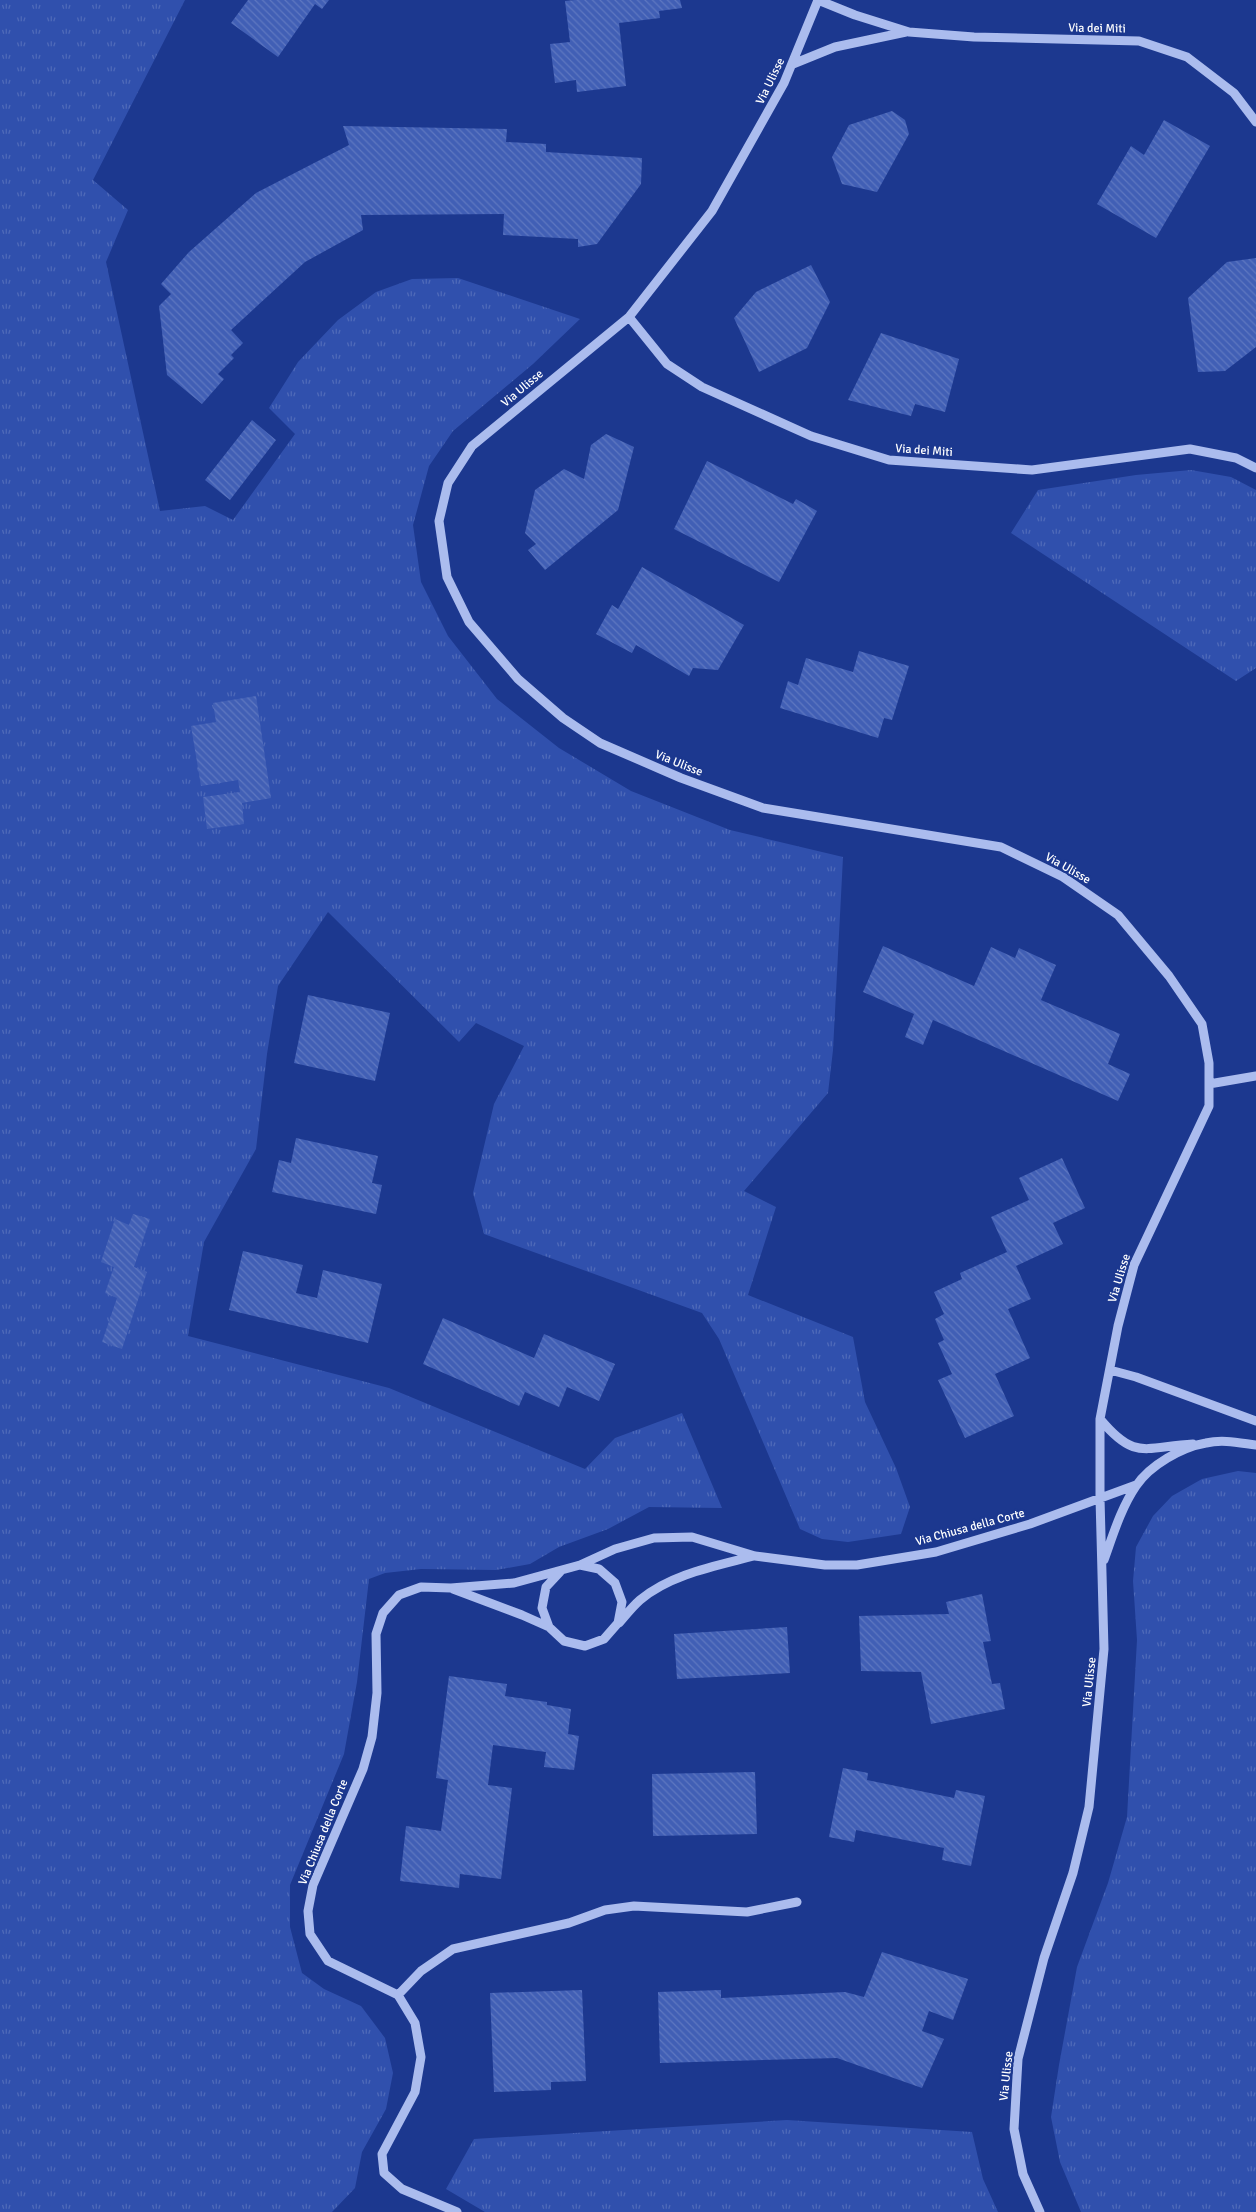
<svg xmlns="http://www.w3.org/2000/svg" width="1256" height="2212" viewBox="0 0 1256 2212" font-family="Signika,sans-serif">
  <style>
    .grass { fill: url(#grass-tufts) }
    .building { fill: url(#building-back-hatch) }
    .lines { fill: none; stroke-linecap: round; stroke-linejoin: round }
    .minor { stroke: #abbcee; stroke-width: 9 }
    .labels { text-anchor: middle; stroke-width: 4.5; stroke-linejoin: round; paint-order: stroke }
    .street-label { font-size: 12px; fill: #fff; stroke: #1c388f }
  </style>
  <defs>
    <pattern id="grass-tufts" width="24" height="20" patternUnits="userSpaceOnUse" patternTransform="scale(1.25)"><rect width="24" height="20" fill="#3050ad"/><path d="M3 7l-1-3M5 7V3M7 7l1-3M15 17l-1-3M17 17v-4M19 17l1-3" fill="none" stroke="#4f6ab9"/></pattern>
    <pattern id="building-back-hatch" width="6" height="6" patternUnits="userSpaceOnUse" patternTransform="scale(1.25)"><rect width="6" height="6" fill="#415fb5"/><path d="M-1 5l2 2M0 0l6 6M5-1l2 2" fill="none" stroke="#5e77c0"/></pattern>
  </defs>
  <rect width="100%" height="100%" fill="#1c388f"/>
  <!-- grass -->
  <path class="grass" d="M0,0H185L93,180L128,210L106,262L160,511L205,506L233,520L295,434L269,408L298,362L338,320L376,292L412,279L458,278L580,319L533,364L453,431L429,466L413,525L421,582L448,636L497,699L559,748L631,791L730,830L843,857L833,1050L828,1093L744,1191L776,1207L748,1295L853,1337L865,1402L896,1468L910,1507L901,1534L848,1542L822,1539L800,1529L719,1339L702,1313L484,1234L473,1193L494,1104L524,1046L476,1023L459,1042L328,912L278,986L267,1054L256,1149L204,1242L188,1336L389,1388L585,1469L615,1438L682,1413L722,1508L649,1507L608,1529L559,1547L530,1564L496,1570L421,1569L385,1573L369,1579L357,1682L344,1754L290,1885V1927L302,1973L324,1989L361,2006L385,2038L393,2073L386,2109L362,2152L355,2188L332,2212H0Z
    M1191,470L1231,477L1256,490V668L1236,681L1011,533L1038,490L1136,475Z
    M1238,1471L1256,1473V2212H1081L1060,2162L1051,2117L1059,2065L1077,1967L1108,1883L1127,1817L1137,1640L1133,1581L1136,1547L1153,1516L1172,1496L1202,1479Z
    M787,2120L972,2132L983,2179L998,2212H485L446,2189L474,2139Z"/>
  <!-- building -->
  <path class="building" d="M248,0H329L322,9L315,4L278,57L231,23Z
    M575,0H680L682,8L659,11L660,18L619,23L626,86L577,92L576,80L555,83L550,44L570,42L565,1Z
    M892,111L905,120L909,134L877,192L842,184L832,157L849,125Z
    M1164,120L1210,146L1156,238L1097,204L1131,146L1144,155Z
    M343,126L507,129L506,142L546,144V152L642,158L641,184L597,244L578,247V239L503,235L504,214L361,215L363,230L305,262L231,330L243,343L231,355L234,358L218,374L224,379L202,404L167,375L159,306L171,294L161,284L189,252L256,193L349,145Z
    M1256,258V347L1225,371L1198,372L1188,298L1227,262Z
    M811,265L830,302L807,348L759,372L734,318L756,292Z
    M881,333L959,359L945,412L915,404L911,416L848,400Z
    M252,420L276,440L230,500L205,480Z
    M606,434L634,447L618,510L545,570L528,550L536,544L525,533L535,490L564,469L584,479L591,445Z
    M707,461L793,504L796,499L817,511L779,582L674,529Z
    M642,567L744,625L718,670L693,668L689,676L636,645L632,653L596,634L612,605L618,609Z
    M859,651L909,666L892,720L884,718L878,738L780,708L788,681L798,685L806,658L853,672Z
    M256,696L271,798L242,803L244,824L207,829L203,797L240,792L238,780L201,786L191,726L216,722L213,703Z
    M883,946L974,986L991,947L1015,958L1019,948L1056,965L1041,1000L1120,1034L1108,1064L1130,1074L1118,1101L933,1020L923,1045L905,1037L914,1014L863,992Z
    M308,995L390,1013L375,1081L294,1063Z
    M296,1138L378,1156L372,1183L382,1185L376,1214L272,1192L279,1160L291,1163Z
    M1062,1158L1085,1208L1053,1223L1063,1244L1016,1266L1031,1299L1008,1309L1030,1358L995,1374L1014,1416L965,1438L938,1380L952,1374L938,1343L944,1340L935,1319L944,1314L934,1292L962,1279L960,1273L1007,1252L991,1217L1029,1200L1019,1178Z
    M133,1214L150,1219L134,1267L147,1272L122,1349L102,1342L117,1298L105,1293L114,1267L101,1262L115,1219L129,1225Z
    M243,1251L303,1265L296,1293L317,1298L323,1270L382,1284L368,1343L229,1310Z
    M443,1318L534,1358L544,1334L615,1364L599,1401L567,1387L559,1407L525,1392L519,1406L423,1364Z
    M982,1594L991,1641L983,1642L992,1684L1000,1683L1005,1709L931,1724L921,1672L861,1671L859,1616L949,1614L946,1602Z
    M787,1627L790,1673L677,1679L674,1634Z
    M449,1676L507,1684L505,1696L547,1702V1705L571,1709L568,1734L579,1736L574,1770L544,1767L546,1752L493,1745L488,1785L512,1788L501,1879L460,1874L459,1888L400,1881L406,1826L441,1831L448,1780L436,1778Z
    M843,1768L868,1773L867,1780L954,1798L956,1790L985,1796L971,1866L942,1860L944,1848L856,1830L854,1842L829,1837Z
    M755,1772L757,1834L653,1836L652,1774Z
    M882,1952L968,1979L953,2020L929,2011L922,2031L944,2039L922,2088L837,2058L660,2063L658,1992L721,1990V1998L845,1992L864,1997Z
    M582,1990L586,2081L551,2082V2090L494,2092L490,1993Z"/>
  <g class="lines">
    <!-- minor -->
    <path class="minor" d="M818,0L784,83L712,211L629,317L472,446L448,483L439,521L447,577L469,622L518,679L563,718L600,743L681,778L763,808L1001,847L1063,877L1118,915L1169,976L1202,1024L1209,1063V1106L1134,1265L1118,1326L1100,1419V1498L1104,1649L1089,1807L1073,1873L1044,1958L1018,2059L1014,2129L1023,2174L1040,2212
      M818,0L855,15L909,32L974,37L1139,41L1187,57L1234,93L1256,122
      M793,64L835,47L906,32
      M629,317L667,364L702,387L811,436L889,460L1032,470L1190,449L1236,458L1256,468
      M1209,1084L1256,1076
      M1110,1370L1136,1377L1256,1421
      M1100,1419C1135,1461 1144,1447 1193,1444
      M1104,1560C1113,1535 1121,1508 1136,1486C1150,1465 1182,1447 1206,1443C1223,1439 1240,1443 1256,1445
      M580,1565L615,1549L654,1538L692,1537L755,1556L825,1565H857L936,1552L1030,1524L1136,1485
      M453,1589L522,1615L549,1627
      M619,1623C626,1615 632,1607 640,1600C671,1574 716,1566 754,1556
      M398,1995L421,1971L453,1949L569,1923L605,1910L634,1906L747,1912L797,1902
      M457,2212L402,2189L384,2173L382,2154L415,2092L421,2057L415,2023L398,1995L328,1961L310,1934L308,1911L313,1885L363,1769L372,1737L377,1693L376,1634L383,1613L399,1595L421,1587L451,1588L514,1583L580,1565L599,1569L615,1583L622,1602L618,1623L604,1639L585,1646L564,1641L549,1627L542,1608L546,1587L560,1572"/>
  </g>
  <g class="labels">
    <!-- street labels -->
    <g class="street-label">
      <text transform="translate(1097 28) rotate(1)" y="4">Via dei Miti</text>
      <text transform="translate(770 81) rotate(-64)" y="4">Via Ulisse</text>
      <text transform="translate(522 388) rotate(-40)" y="4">Via Ulisse</text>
      <text transform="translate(924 450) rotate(4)" y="4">Via dei Miti</text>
      <text transform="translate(679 763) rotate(22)" y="4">Via Ulisse</text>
      <text transform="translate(1068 868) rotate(30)" y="4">Via Ulisse</text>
      <text transform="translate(1119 1278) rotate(-73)" y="4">Via Ulisse</text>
      <text transform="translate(970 1527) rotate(-15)" y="4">Via Chiusa della Corte</text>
      <text transform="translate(1089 1682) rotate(-84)" y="4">Via Ulisse</text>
      <text transform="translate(323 1832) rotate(-68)" y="4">Via Chiusa della Corte</text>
      <text transform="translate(1006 2076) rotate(-84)" y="4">Via Ulisse</text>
    </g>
  </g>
</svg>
